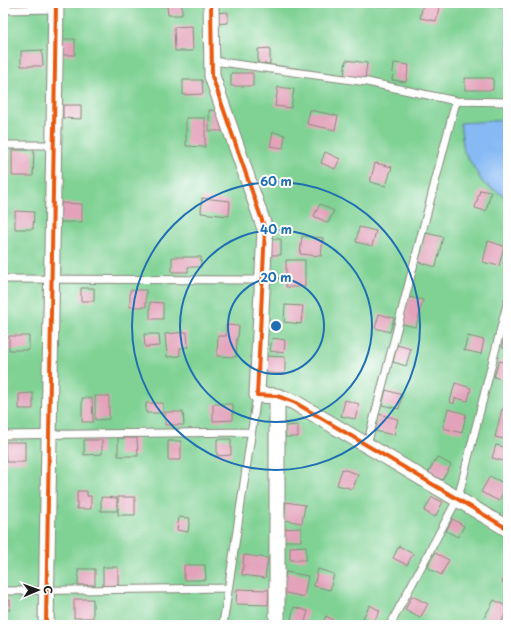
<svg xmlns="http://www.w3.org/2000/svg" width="511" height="628" viewBox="0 0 511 628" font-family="'Playpen Sans',sans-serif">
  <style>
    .green { fill: #80d294; stroke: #4e7758 }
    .water { fill: #87baf4; stroke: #526b88 }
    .building { fill: #e3a2ba }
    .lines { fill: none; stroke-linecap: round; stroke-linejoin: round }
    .lane-casing { stroke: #88867d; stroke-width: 9 }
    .street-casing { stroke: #88867d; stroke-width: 17 }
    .lane { stroke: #fff; stroke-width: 7 }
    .street { stroke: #fff; stroke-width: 15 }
    .cycleway-casing { stroke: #fff; stroke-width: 6 }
    .cycleway { stroke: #e8590c; stroke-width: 4 }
    .ring { fill: none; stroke: #1f6fb2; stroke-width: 2 }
    .centre { fill: #1f6fb2; stroke: #fff; stroke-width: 2 }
    .ring-label { font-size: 12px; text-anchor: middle; font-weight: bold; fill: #1f6fb2; stroke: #fff; stroke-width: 4; stroke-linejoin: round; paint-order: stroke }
  </style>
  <rect width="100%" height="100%" fill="#fff"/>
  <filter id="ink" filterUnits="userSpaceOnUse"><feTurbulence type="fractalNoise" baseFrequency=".025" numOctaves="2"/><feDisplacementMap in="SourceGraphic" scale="8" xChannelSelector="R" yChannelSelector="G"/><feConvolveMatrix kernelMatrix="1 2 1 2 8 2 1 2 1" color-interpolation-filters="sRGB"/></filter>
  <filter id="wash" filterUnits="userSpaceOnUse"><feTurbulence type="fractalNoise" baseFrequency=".012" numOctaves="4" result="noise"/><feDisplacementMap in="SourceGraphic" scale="16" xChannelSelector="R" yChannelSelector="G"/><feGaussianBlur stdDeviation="0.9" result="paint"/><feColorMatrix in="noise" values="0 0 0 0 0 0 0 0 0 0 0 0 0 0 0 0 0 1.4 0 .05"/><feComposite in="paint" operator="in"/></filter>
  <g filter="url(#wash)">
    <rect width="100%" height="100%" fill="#f3f0de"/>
    <!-- green -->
    <path class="green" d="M3,3H508V120L460,124L464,151L483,183L508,198V625H3Z"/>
    <!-- water -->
    <path class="water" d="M508,120V198L483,183L464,151L460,123Z"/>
    <g id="blocks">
      <!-- building -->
      <path class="building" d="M61,3H79V6H61Z
        M154,3H182V15H168L167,6H154Z
        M423,3H440L436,21L420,18Z
        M228,12V23L213,24V13Z
        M192,26L193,51H175L174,27Z
        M59,39H75V55H59Z
        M270,48V64H258V49Z
        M42,50L43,66H21V51Z
        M346,60L367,63L365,79L344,76Z
        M394,63L409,65L406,82L392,80Z
        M231,73H253V86H231Z
        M465,78H493V90H465Z
        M183,80H202L203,94L183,95Z
        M278,87L294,89L291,108L275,106Z
        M63,105H81V119L63,118Z
        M209,110L223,111V131H209Z
        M310,110L338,116L335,130L307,124Z
        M186,118H205V147L186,146Z
        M273,132L285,135L283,148L270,146Z
        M12,150H34L33,176H12Z
        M325,152L340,159L335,169L321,163Z
        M375,163L392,167L386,186L370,182Z
        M480,190L491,192L486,211L475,208Z
        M202,198L230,201L229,216L201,213Z
        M61,203L82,204V222H60Z
        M320,204L334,211L328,223L314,216Z
        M15,211L34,212L33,229H15Z
        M359,227L376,231L372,246L356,242Z
        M426,233L443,237L436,267L418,262Z
        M302,236L323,238L321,256L300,254Z
        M270,239H281V255H270Z
        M488,241L504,246L499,266L483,262Z
        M172,257H201V267H188V272H172Z
        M286,260H305V287H286Z
        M81,288H94V301H81Z
        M130,290H146V307H130Z
        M409,297L423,300L416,327L402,324Z
        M150,302L163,303V319H150Z
        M285,305L303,306L301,324L284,322Z
        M379,314L394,318L390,332L375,328Z
        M226,325L239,326L238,337H237L236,357L217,356L218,336H226Z
        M187,332L188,347L180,348V356L167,357L165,334Z
        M506,332H508V348L502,347Z
        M144,334H159L160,346L145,347Z
        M9,336H29V350H9Z
        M468,336L484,340L481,354L464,350Z
        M272,338L285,340L284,353L270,351Z
        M397,345L411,349L406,366L393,362Z
        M266,356L285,357V374L266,373Z
        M499,361L508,363V381L494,377Z
        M455,383L471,388L468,401L455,398L454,404L450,402Z
        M386,390L402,395L399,409L382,405Z
        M33,393V409H19V394Z
        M95,396H109V419L95,420Z
        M82,398H92L93,422H82Z
        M345,400L359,404L355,419L341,416Z
        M146,403H163V413H146Z
        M213,404H233V420L213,421Z
        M448,409L466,414L462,433L443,428Z
        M502,409L508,410V440L495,437Z
        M165,412H183L184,425H165Z
        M378,414L398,419L394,435L375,431Z
        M298,425V437H285V426Z
        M118,438H137L138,456H118Z
        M217,439H231V455L217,456Z
        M84,440H102V454L84,455Z
        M168,441H181V460H168Z
        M5,442H25V462H6Z
        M496,445L508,448V457L507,462L492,458Z
        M437,457L451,465L442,480L428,473Z
        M342,469L358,474L353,489L337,485Z
        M490,476L507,485L499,501L481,492Z
        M77,491H87V496H91V509H77Z
        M101,497L117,498V511H101Z
        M118,497H135V515H118Z
        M432,497L443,502L435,517L424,511Z
        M286,502L305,505L302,523L284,520Z
        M179,517L190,518L188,532L177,530Z
        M453,519L464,526L458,537L446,531Z
        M301,528V541H283V529Z
        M306,546V560H290V547Z
        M399,546L413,554L407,565L393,558Z
        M435,553L449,560L441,575L427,567Z
        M244,555L268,558L265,578L242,575Z
        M184,565H205L206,580H184Z
        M103,567H118V585L103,586Z
        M78,569H95V585H78Z
        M318,569L334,574L330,590L314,586Z
        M508,571V585L502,582Z
        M286,572L308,576L304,597L282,592Z
        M237,589L269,590L268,605L236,604Z
        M412,596L428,604L420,618L405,610Z
        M74,599H93V618H74Z
        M3,600H10V610H3Z
        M494,600L508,607V609L500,625H480Z
        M370,605L380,611L373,623L363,618Z
        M294,607L308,611L304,625L290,622Z
        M326,616L338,623L337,625H322Z"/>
    </g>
  </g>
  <g filter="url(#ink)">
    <use href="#blocks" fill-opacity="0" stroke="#88867d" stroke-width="1"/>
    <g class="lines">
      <!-- lane casing -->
      <g class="lane-casing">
        <path id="lane" d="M499,3L508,5
          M3,10L55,9
          M213,61L367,82L456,101L508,102
          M3,145H54
          M3,279L262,280
          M3,435L251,432
          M367,445L456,101
          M3,591L228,588
          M223,625L257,395
          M390,625L458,498L508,300
          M507,625L508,624"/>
      </g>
      <!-- street casing -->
      <g class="street-casing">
        <path id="street" d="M211,3L212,76L265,229L257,395L277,396L294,402L508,529
          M277,396V625
          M46,625L56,3"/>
      </g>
      <!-- lane -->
      <use href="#lane" class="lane"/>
      <!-- street -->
      <use href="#street" class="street"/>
      <!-- cycleway casing -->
      <g class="cycleway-casing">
        <path id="cycleway" d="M211,3L212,76L265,229L257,395L277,396L294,402L508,529
          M46,625L56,3"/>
      </g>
      <!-- cycleway -->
      <use href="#cycleway" class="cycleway"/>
    </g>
  </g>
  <!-- distance rings -->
  <g class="ring">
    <circle cx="276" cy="326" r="48"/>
    <circle cx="276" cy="326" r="96"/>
    <circle cx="276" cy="326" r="144"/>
  </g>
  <circle cx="276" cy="326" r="6" class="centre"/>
  <g class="ring-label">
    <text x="276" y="186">60 m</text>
    <text x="276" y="234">40 m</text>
    <text x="276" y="282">20 m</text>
  </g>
  <!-- margin -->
  <rect width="511" height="628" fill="none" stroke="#fff" stroke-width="16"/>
  <!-- north arrow -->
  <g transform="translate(38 590) rotate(88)" stroke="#ffffff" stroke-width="3" paint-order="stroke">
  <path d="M0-3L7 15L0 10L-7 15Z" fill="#1c1c1c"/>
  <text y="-6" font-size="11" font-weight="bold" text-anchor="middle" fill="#1c1c1c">С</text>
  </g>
</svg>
